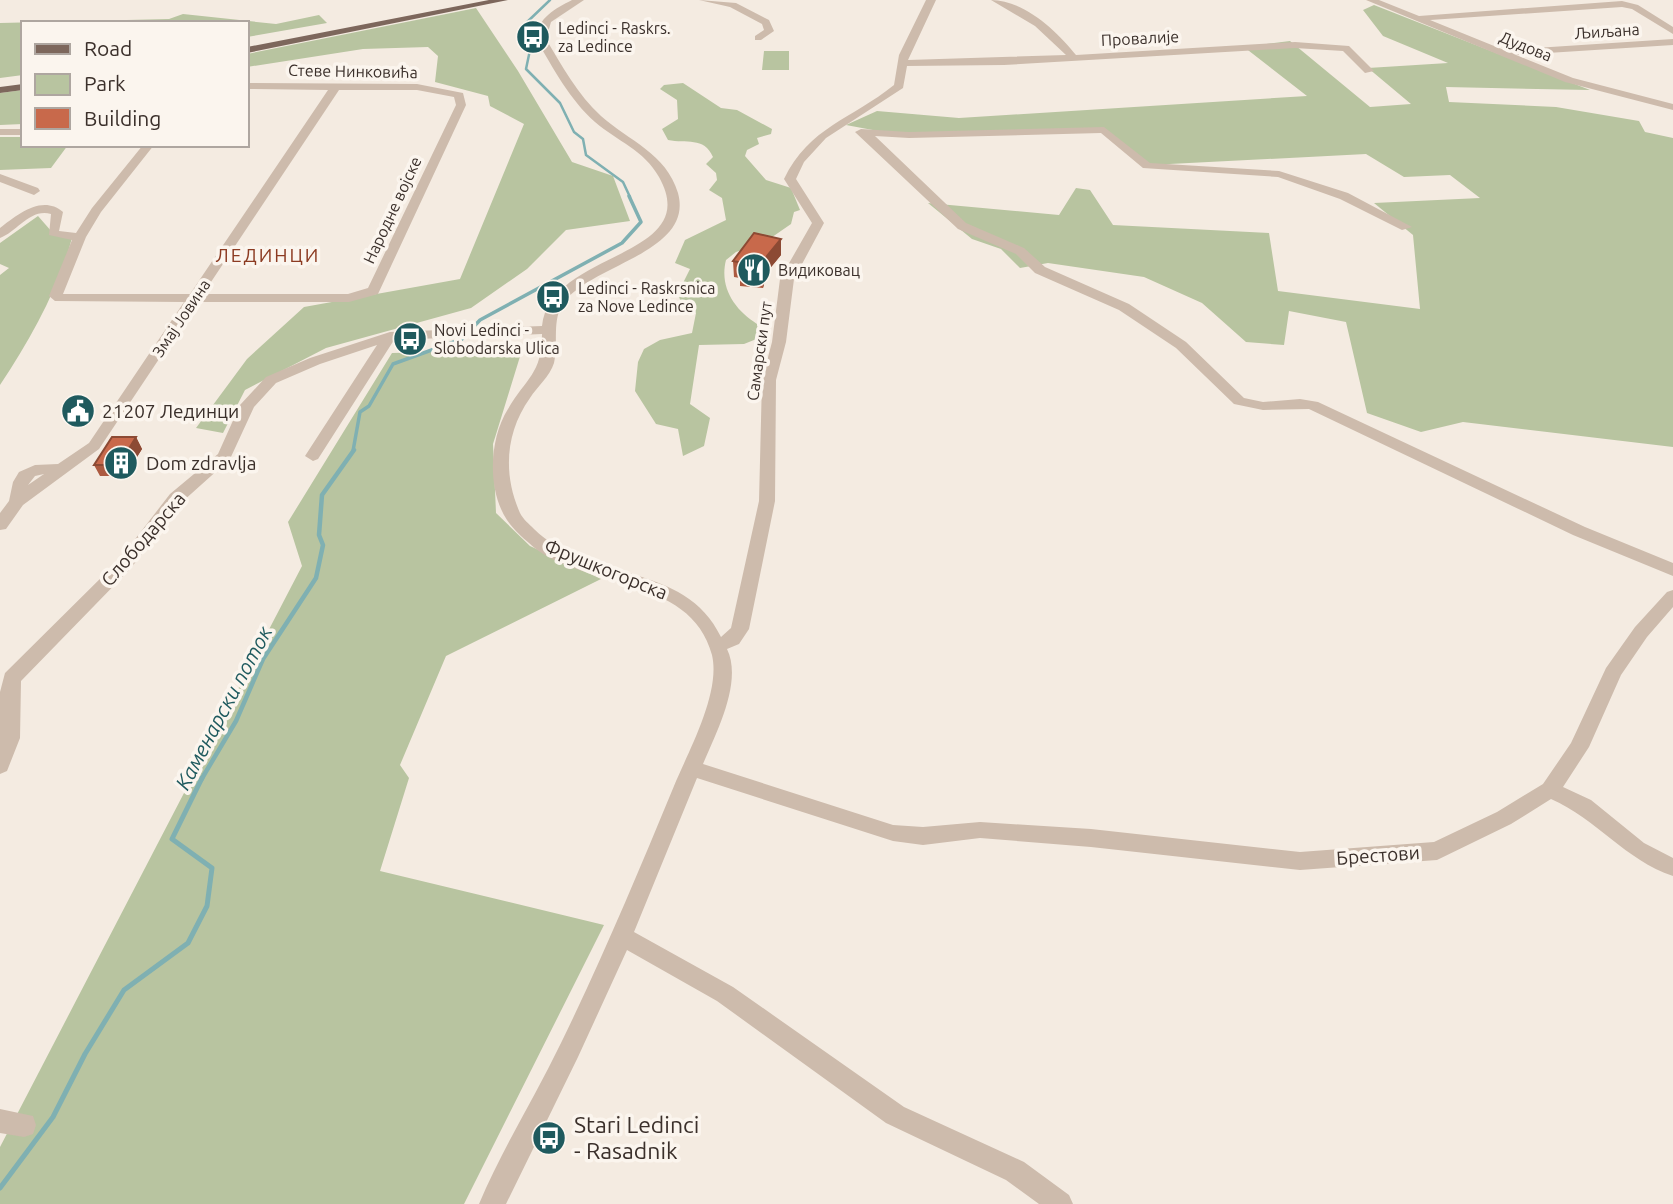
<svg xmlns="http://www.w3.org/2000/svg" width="1673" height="1204" viewBox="0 0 1673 1204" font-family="Ubuntu,sans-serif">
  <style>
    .green { fill: #b8c4a0 }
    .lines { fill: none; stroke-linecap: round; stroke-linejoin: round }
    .stream-far3 { stroke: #7fb0b2; stroke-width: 2.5 }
    .stream-far2 { stroke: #7fb0b2; stroke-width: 3.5 }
    .stream-far1 { stroke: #7fb0b2; stroke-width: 4.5 }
    .stream { stroke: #7fb0b2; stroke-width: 5 }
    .minor { fill: #cdbbac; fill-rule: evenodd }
    .major { fill: #7d675c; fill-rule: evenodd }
    .wall { fill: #ac5a40 }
    .shaded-wall { fill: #8c4a34 }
    .building { fill: #c8694b; stroke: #8c4a34; stroke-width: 2 }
    .labels { text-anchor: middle; stroke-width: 7; stroke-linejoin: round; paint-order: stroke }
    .far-poi-label { font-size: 16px; fill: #3b302b; stroke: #fbf5ee; text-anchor: start }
    .far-street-label { font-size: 16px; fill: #3b302b; stroke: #fbf5ee }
    .far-quarter-label { font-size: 19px; letter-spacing: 2px; fill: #8c3b22; stroke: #fbf5ee }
    .poi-label { font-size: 19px; fill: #3b302b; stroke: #fbf5ee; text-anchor: start }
    .street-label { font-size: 19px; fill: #3b302b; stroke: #fbf5ee }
    .water-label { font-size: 21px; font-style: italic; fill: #1f5a5e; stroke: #fbf5ee }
    .near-poi-label { font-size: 23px; fill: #3b302b; stroke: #fbf5ee; text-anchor: start }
  </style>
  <rect width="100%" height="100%" fill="#f4ebe1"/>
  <!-- green -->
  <path class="green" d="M1374,5L1590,90L1446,87L1449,102L1556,107L1639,121L1645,132L1673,138V447L1463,422L1421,432L1367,413L1346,322L1289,311L1284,345L1246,342L1202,303L1144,277L1048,263L1020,268L1001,249L972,239L928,203L1059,215L1076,188L1090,190L1113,225L1269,233L1278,291L1420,309L1413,235L1374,203L1480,198L1450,175L1404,177L1366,154L1150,165L1107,132L894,134L846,125L877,111L959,118L1307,96L1244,47L1290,41L1370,107L1411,104L1368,68L1448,63L1383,36L1363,10Z
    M476,8L518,71L572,162L613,176L630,221L566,230L527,269L471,308L326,348L245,390L223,433L196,428L247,359L304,307L460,279L524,124L490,106L488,96L435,82L438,56L428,47L363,49L247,67V54Z
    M183,14L276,24L319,15L327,23L247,37V23H23V75L0,78V23L169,19Z
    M764,51H789V70H762Z
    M683,83L721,108L737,110L772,129L771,134L757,138L759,144L747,150L745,156L766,180L791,188L800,210L794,212L791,224L765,242L736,252L726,260C719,288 735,310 757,324L759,338L744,344L699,345L690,404L710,418L704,446L683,456L678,429L656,424L635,391L638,362L644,349L660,340L692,333L696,313L681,303L678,293L690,269L675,263L685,240L726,220L722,198L709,190L717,180L716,173L706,164L713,157C704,136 686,144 668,140L662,129L678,119L677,100L660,89L664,85Z
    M23,90V124L0,125V93Z
    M0,137H23V145H68L51,168L0,170Z
    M38,216L52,232L72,238C58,290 30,340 0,385V275L9,268L0,264V243Z
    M522,350L493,444L496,513L530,546L601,579L446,656L400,765L409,778L380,871L604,925L464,1204H0V1147L302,566L288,522L392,353Z"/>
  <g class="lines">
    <!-- stream-far3 -->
    <path class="stream-far3" d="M550,0L525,24L530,50L526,69L560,103L574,132L583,139L586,155L623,182L630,197"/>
    <!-- stream-far2 -->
    <path class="stream-far2" d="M353,451L360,412L369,406L393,364L462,339L480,320L622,243L641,222L629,196"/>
    <!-- stream-far1 -->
    <path class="stream-far1" d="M201,780L236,721L263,659L316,578L323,545L319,535L322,495L354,450"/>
    <!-- stream -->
    <path class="stream" d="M0,1188L53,1117L85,1054L124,990L188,943L207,906L212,868L172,839L202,778"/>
    <!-- minor -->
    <path class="minor" d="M572,0H584L551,22L546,39C562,66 578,95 601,116C629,141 666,153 678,193C694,252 593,264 564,302C551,320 559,343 554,363C550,376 537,387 530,398C505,433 503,475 520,513C523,519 529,524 534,529C587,582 685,561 721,637L731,628L759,501L762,380L772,342L780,279L812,223L784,179C809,127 852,119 894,85L899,55L926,0H936L908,60L1066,55L1035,26L991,0C1024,0 1057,31 1076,55L1295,42L1349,46L1374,71L1365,73L1343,51L1295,48L1004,65L907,66L903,88L826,138L804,162L796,179L824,223L794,279L786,342L776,380L775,501L749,629L739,644L727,649C743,682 716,733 703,764L893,825L923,827L980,822L1091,829L1300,852L1434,842L1497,812L1543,784L1571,743L1606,668L1635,627L1667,592L1673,590V607L1647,637L1621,675L1589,747L1563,787L1591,800L1644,843L1673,858V876C1625,860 1597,819 1551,799L1511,824L1437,860L1300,870L1091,847L980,838L923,845L893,841L697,778L634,932L733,987L904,1107L1024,1162L1069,1195L1073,1204H1039L1006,1180L886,1123L717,1001L627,950L578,1057L506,1204H479C502,1149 535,1097 561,1043C602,959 638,873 674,786C688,752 721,693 712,655C691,573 577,589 529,543C522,537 513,529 507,520C487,490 489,439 508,409C526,378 542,374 542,334L394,340L318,459L313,461L305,456L377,345L320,364L276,383L254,407L230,459L182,502L131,568L21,681L20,738L7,771L0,774V692L5,673L119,560L170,494L218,454L240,405L266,377L310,358L390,332L542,326C550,250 705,259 659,177C644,150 617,141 595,122C570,100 553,68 536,39C538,17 555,9 572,0Z
      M699,0L736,3L769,20L774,31L761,40H755V36L764,30L762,24L730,7Z
      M1366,0H1379L1419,16L1622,1L1638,5L1673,27V34L1632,9L1622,7L1430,20L1504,50L1673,39V45L1516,55L1573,78L1673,104V110L1565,82Z
      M247,83L417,84L463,93L466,105L378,294L349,302H197L99,449L23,505L6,529L0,530V513L9,501L13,482L19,472L35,465L58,464L89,443L184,302L55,301L49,296L72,240L49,235L51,214C30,208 17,232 0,238V228C17,215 42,194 63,212L59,231L76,233L92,208L143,145H154L101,212L86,237L63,294H190L328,90L247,89ZM339,90H417L454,97L456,105L368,288L348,294H203ZM44,474L28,485L35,476Z
      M1104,127L1150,163L1279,171L1348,193L1412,227L1402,230L1340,199L1278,177L1143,168L1101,133L909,138L875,136L966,223L1024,248L1045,267L1129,304L1186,342L1244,398L1263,402L1300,399L1318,402L1585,527L1673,563V576L1573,535L1309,409L1263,410L1234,404L1176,348L1119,310L1035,273L1016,254L958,229L855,132L861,129L909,132Z
      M0,129H23V135H0Z
      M0,174L38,188L40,191L34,195L0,182Z
      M0,1109L33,1116L36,1125L33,1134L24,1137L0,1133Z"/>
    <!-- major -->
    <path class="major" d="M489,0H508L247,53V47Z
      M23,84V90L0,93V87Z"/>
  </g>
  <!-- wall -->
  <path class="wall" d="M781,255L767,272L763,288L740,286V278L734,277L733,261Z
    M136,437L142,449L125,476H100L94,465Z"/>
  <!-- shaded-wall -->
  <path class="shaded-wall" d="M781,239V255L767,272L763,288V271L767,256Z
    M136,437L142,449L125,476L119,465Z"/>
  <!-- building -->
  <path class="building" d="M754,233L781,239L767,256L763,271L739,269L744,263L733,261Z
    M112,437H136L119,465H94Z"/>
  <!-- icons -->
  <defs>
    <g id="bus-disc" transform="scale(1.75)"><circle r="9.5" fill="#1f5a5e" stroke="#fbf5ee"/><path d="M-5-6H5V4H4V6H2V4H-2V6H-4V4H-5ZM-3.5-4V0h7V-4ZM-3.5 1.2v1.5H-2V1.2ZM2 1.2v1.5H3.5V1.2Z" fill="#fff"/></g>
    <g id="restaurant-disc" transform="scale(1.75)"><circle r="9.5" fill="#1f5a5e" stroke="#fbf5ee"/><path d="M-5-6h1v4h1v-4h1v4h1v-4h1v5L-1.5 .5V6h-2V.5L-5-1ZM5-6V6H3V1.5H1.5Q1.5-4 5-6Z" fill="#fff"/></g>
    <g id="civic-disc" transform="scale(1.75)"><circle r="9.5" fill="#1f5a5e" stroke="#fbf5ee"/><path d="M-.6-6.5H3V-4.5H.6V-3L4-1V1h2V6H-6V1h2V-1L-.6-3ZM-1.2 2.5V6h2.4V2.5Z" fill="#fff"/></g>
    <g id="building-disc" transform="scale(1.75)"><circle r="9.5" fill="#1f5a5e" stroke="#fbf5ee"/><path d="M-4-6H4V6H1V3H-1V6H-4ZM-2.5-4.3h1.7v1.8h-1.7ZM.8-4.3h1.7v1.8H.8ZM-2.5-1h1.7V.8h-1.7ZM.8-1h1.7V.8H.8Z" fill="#fff"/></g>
  </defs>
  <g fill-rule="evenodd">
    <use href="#bus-disc" x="533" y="37"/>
    <use href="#restaurant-disc" x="754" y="270"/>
    <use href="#bus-disc" x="553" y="297"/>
    <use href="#bus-disc" x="410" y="339"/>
    <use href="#civic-disc" x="78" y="411"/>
    <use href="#building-disc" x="121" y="463"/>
    <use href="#bus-disc" x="549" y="1138"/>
  </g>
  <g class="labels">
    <!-- far-poi labels -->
    <g class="far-poi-label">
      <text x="558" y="34">Ledinci - Raskrs.<tspan x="558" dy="18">za Ledince</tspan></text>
      <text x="778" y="276">Видиковац</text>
      <text x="578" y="294">Ledinci - Raskrsnica<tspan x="578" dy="18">za Nove Ledince</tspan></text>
      <text x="434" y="336">Novi Ledinci -<tspan x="434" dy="18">Slobodarska Ulica</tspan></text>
    </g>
    <!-- far-street labels -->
    <g class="far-street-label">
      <text transform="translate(1607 31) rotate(-4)" y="6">Љиљана</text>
      <text transform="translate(1140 38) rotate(-3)" y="6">Провалије</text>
      <text transform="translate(1526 46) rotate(22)" y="6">Дудова</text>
      <text transform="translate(353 71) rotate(1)" y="6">Стеве Нинковића</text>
      <text transform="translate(392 210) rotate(-65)" y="6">Народне војске</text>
      <text transform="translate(181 318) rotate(-56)" y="6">Змај Јовина</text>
      <text transform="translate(759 351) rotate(-82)" y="6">Самарски пут</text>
    </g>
    <!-- far-quarter labels -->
    <g class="far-quarter-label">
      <text x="268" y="262">ЛЕДИНЦИ</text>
    </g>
    <!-- poi labels -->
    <g class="poi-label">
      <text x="102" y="418">21207 Лединци</text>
      <text x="146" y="470">Dom zdravlja</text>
    </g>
    <!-- street labels -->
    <g class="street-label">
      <text transform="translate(143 539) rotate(-49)" y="7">Слободарска</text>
      <text transform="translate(606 569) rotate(22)" y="7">Фрушкогорска</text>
      <text transform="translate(1378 855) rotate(-4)" y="7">Брестови</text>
    </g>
    <!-- water labels -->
    <g class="water-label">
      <text transform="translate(224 708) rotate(-62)" y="7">Каменарски поток</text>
    </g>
    <!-- near-poi labels -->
    <g class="near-poi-label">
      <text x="574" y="1133">Stari Ledinci<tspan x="574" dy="26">- Rasadnik</tspan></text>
    </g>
  </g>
  <!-- legend -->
  <rect x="21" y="21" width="228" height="126" fill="#fbf5ee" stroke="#aea6a0" stroke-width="2"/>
  <rect x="35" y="44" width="35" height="10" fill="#7d675c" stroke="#aea6a0" stroke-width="2"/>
  <text x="84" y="56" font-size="21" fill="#3b302b">Road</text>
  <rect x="35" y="74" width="35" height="21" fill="#b8c4a0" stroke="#aea6a0" stroke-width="2"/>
  <text x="84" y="91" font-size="21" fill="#3b302b">Park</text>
  <rect x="35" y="108" width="35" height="21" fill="#c8694b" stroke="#aea6a0" stroke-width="2"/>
  <text x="84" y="126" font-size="21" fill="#3b302b">Building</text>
</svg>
